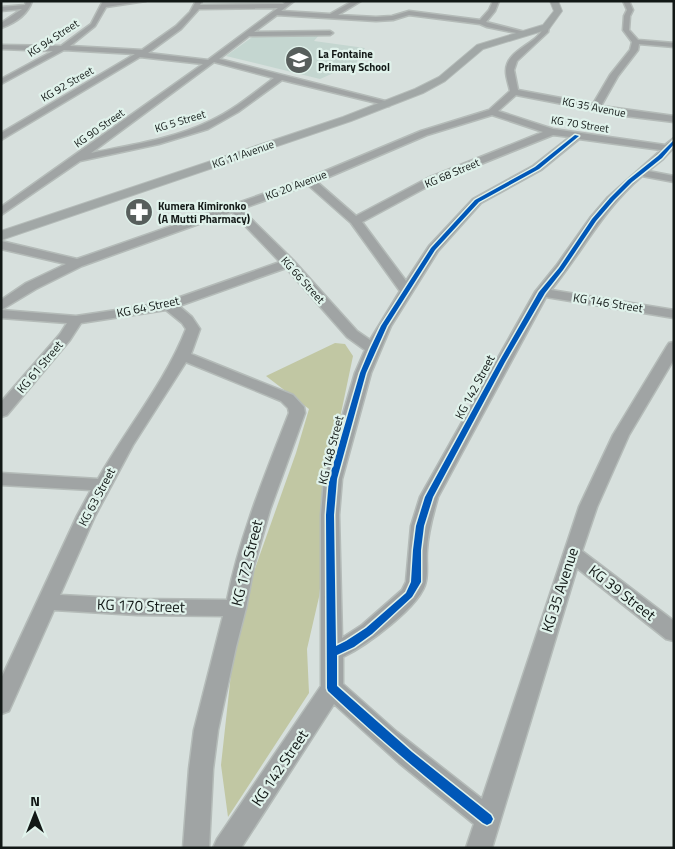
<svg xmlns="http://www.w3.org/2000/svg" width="675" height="849" viewBox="0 0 675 849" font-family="'Titillium Web',sans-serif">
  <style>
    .built { fill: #c4d6d0 }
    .green { fill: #c1c7a3 }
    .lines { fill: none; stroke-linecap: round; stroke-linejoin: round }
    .minor-casing { stroke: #b4bbb8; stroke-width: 3 }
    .major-casing { stroke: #b4bbb8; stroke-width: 2 }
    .minor { fill: #a0a4a4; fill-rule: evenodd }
    .major { fill: #a1a7a6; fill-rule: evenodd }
    .cycleway-casing { stroke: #e0f2eb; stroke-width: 3 }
    .cycleway { fill: #0057b8; fill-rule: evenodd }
    .labels { text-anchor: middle; stroke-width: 4.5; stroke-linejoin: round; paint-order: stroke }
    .far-street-label { font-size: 11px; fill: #121816; stroke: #e0f2eb }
    .far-poi-label { font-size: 11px; font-weight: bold; fill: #121816; stroke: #e0f2eb; text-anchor: start }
    .street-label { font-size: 12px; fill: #121816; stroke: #e0f2eb }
    .near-street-label { font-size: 15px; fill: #121816; stroke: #e0f2eb }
  </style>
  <rect width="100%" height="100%" fill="#d7e0dd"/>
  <!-- built -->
  <path class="built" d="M320,34L314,41L365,48L356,63L320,79L226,56L255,35Z"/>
  <!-- green -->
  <path class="green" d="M335,343L345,344L353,356L340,418L319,597L307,649L309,693L228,817L221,765L237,619L296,453L309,409L266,376Z"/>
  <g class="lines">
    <!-- minor casing -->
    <g class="minor-casing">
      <path id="minor" d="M26,1H32C28,14 15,23 1,28V23L22,9L1,11V7L25,5Z
        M103,1H146L106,7L95,26L70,46L142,50L176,26L190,12L196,1H202L200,5L283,4L287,1H294L281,11L330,14L353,1H361L338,15L376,17L392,16L409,11L480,20L489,10L493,1H499L495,11L486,22L529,33L526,35L487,27L480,24L409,15L393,20L376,21L277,15L254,32L330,31L333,33L330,35L249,36L219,59L389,102V106L282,80L238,112L208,129L159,144L80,161L1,215V207L203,64L140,57L1,140V133L135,54L64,50L1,84V79L53,51L1,49V45L61,46L91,24ZM278,8L208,60L148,53L181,29L199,9ZM214,62L274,78C254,93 234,110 210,121C173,139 131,145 91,153Z
        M623,1H629L633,10L630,16L629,30L638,40L674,43V47L639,44L638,50L618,76L601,106L674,116V122L625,116L516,95L498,111L553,129L665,145L674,138V147L663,159L648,171L674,176V182L642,176C604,208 582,252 551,290L674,310V318L546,297L438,497C433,515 428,531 427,550C426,560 428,571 426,581C422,606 365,646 343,657V684L397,732L482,799L579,507L613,435L667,346L669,343L674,342V359L629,435L597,507L582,551L674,621V641L666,639L577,568L492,848H466L474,824L399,763L334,704L241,848H213L217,839L321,686V515L324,479L355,373L365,350L347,337L286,268L179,306L192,317L200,329L191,354L293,395L304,407L305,413L270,510L254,566L246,608L236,647L218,730L213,769L209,848H183L189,769L194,730L223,616L137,615L54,610L9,711L1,714V679L77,516L91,490L1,485V473L98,479C126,429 165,383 186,329L182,323L166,310L81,323L70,340L7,415L1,417V402L60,334L67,323L1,318V300L26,283L66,264L1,249V241L77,259L306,179L421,131L489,110L510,91C509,85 506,78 506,71C506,49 539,44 544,26L546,25L549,27L548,32L517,61L514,70L518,90L593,104L610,75L630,50L632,42L623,30L624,16L627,10ZM492,115L543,132L428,178L356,216L317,182L427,135ZM553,135L570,137L533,166L473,199L429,246L406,281L362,222L436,182ZM579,139L661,150L608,197L590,218L556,266L535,292L420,497L411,526L406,582L402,590L362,625L342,638L339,515L342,479L371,373L391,326L438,251L481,203L541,170ZM308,185L351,223L400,291L370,340L357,331L293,260L241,209ZM232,212L280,262L166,302L137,307L76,316L1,310L36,289L82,266ZM186,362L281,401L288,408L289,413C265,475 240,535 227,600L137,599L60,595L95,516L133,445Z"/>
    </g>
    <!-- major casing -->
    <g class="major-casing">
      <path id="major" d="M550,1H558L562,11L549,29L483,49L445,81L423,93L351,121L1,240V231L343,117L415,89L439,77L477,45L543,25L554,11Z"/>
    </g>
    <!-- minor -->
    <use href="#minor" class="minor"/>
    <!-- major -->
    <use href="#major" class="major"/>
    <!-- cycleway casing -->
    <g class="cycleway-casing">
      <path id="cycleway" d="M575,135L579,136L539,169L479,202L435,250L387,326L366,373L337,479L334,515L336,646L346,641L366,628L406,593L411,582L413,550L416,526L425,497L499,362L539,292L559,268L592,219L610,198L628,180L658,156L674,140V144L662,158L632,182L614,200L596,221L563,270L545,293L505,362L433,497L424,526L421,550V582L412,597L372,634L354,647L337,655V686L412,752L491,815L493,819L491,823L487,825L483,823C430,781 378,738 328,691L327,688L326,515L329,479L360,373L370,349L381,326L431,248L475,200L535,167Z"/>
    </g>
    <!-- cycleway -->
    <use href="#cycleway" class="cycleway"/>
  </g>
  <!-- icons -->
  <defs>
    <g id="school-disc" transform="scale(1.4375)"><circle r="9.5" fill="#575e5c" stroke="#e0f2eb"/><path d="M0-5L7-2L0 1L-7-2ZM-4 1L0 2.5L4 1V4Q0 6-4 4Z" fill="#fff"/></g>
    <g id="pharmacy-disc" transform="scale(1.4375)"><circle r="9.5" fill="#575e5c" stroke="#e0f2eb"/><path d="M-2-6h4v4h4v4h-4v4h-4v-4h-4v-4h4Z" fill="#fff"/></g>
  </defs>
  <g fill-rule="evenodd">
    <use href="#school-disc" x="299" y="60"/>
    <use href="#pharmacy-disc" x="139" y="212"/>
  </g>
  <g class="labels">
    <!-- far-street labels -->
    <g class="far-street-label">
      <text transform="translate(53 38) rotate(-33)" y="4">KG 94 Street</text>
      <text transform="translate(67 84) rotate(-30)" y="4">KG 92 Street</text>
      <text transform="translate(594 107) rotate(11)" y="4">KG 35 Avenue</text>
      <text transform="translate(180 121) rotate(-17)" y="4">KG 5 Street</text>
      <text transform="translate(580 124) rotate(9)" y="4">KG 70 Street</text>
      <text transform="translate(99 128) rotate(-35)" y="4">KG 90 Street</text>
      <text transform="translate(243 154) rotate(-19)" y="4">KG 11 Avenue</text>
      <text transform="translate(452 173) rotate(-23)" y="4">KG 68 Street</text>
      <text transform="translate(296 185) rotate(-21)" y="4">KG 20 Avenue</text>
      <text transform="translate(303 280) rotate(48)" y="4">KG 66 Street</text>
    </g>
    <!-- far-poi labels -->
    <g class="far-poi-label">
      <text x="318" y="58">La Fontaine<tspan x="318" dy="13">Primary School</tspan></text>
      <text x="158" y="210">Kumera Kimironko<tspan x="158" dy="13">(A Mutti Pharmacy)</tspan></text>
    </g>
    <!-- street labels -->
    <g class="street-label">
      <text transform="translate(608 303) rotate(9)" y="4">KG 146 Street</text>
      <text transform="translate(148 307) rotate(-12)" y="4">KG 64 Street</text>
      <text transform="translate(40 367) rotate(-50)" y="4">KG 61 Street</text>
      <text transform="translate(475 387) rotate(-62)" y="4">KG 142 Street</text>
      <text transform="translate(331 450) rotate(-76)" y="4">KG 148 Street</text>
      <text transform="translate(97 497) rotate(-62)" y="4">KG 63 Street</text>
    </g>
    <!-- near-street labels -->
    <g class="near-street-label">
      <text transform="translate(247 563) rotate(-76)" y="5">KG 172 Street</text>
      <text transform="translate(560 590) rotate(-72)" y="5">KG 35 Avenue</text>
      <text transform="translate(622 593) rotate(38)" y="5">KG 39 Street</text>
      <text transform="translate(141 606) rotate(2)" y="5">KG 170 Street</text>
      <text transform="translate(280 768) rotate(-56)" y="5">KG 142 Street</text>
    </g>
  </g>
  <!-- border -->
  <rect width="675" height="849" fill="none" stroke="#121816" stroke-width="5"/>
  <!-- north arrow -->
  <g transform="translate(35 814)" stroke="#e0f2eb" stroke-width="4" paint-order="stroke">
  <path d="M0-4L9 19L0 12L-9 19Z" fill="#121816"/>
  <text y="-8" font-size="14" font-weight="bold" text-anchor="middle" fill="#121816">N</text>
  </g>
</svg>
